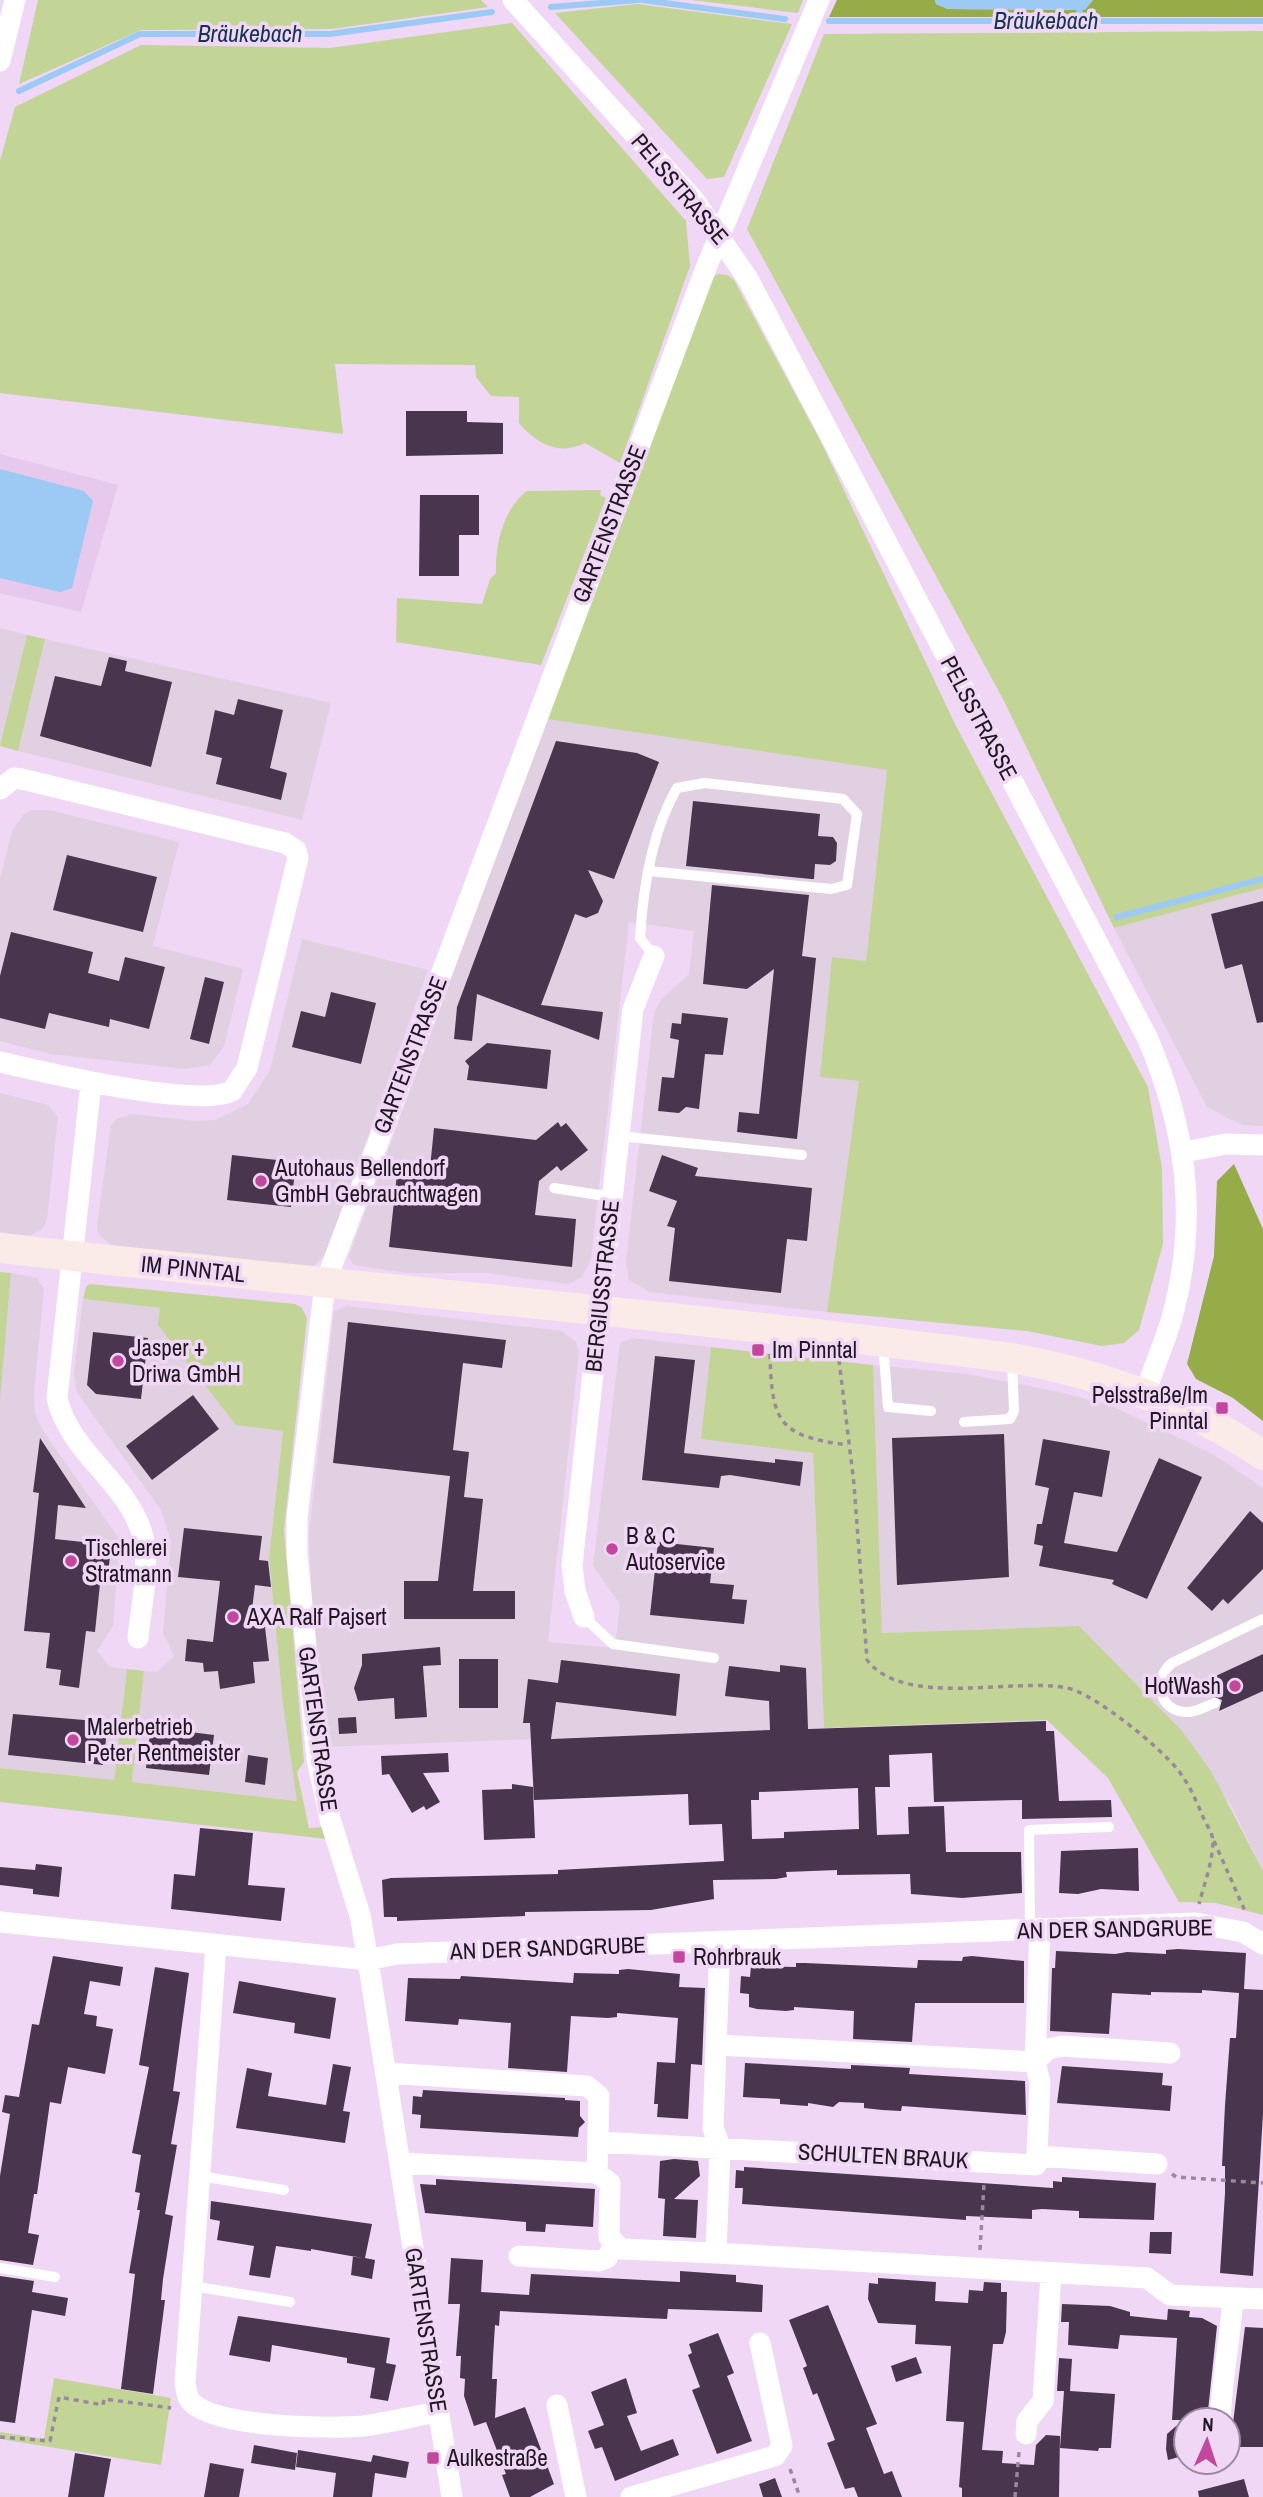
<svg xmlns="http://www.w3.org/2000/svg" width="1263" height="2497" viewBox="0 0 1263 2497" font-family="'Archivo Narrow',sans-serif">
  <style>
    .commercial { fill: #e1d0e2 }
    .built { fill: #e6c9ed }
    .green { fill: #c3d497 }
    .forest { fill: #96ac49 }
    .water { fill: #9ccaf4 }
    .lines { fill: none; stroke-linecap: round; stroke-linejoin: round }
    .stream { stroke: #9ccaf4; stroke-width: 6 }
    .building { fill: #49364e; fill-rule: evenodd }
    .path { stroke: #9a889e; stroke-width: 3.5; stroke-dasharray: 5 5; stroke-linecap: butt }
    .service { stroke: #fff; stroke-width: 10 }
    .minor { stroke: #fff; stroke-width: 21 }
    .secondary { stroke: #faeae8; stroke-width: 30 }
    .poi-dot { fill: #c1489c; stroke: #efd7f5; stroke-width: 2.5 }
    .labels { text-anchor: middle; stroke-width: 7; stroke-linejoin: round; paint-order: stroke }
    .street-label { font-size: 23px; fill: #201722; stroke: #efd7f5 }
    .poi-label { font-size: 23px; fill: #201722; stroke: #efd7f5; text-anchor: start }
    .water-label { font-size: 24px; font-style: italic; fill: #153652; stroke: #efd7f5 }
  </style>
  <rect width="100%" height="100%" fill="#efd7f5"/>
  <!-- commercial -->
  <path class="commercial" d="M0,628L27,635L0,746Z
    M45,639L331,703L302,820L18,751Z
    M547,719L887,770L866,961L832,958L820,1077L859,1081L827,1312L650,1292L629,1280L626,1262L654,1013L661,1000L689,974L694,931L629,922L591,1260L582,1277L569,1284L486,1273H408L353,1265L349,1256Z
    M31,810H49L179,842L153,946L243,969L224,1046L210,1065L185,1069L51,1054L0,1041V879L12,831L23,815Z
    M1263,888V1126L1242,1125L1207,1107L1114,928Z
    M302,939L428,970L325,1255L312,1267L112,1246L98,1234L97,1226L111,1125L117,1119L132,1114L196,1121L215,1120L248,1104L270,1070Z
    M0,1093L48,1105L58,1117L47,1220L42,1229L29,1236L0,1232Z
    M11,1273L37,1278L44,1289L34,1393L35,1414L45,1434L120,1540L113,1626L97,1651L110,1667L127,1669L114,1780L0,1768V1401Z
    M83,1299L160,1308L283,1431L269,1558L283,1705L298,1801L132,1782L144,1671L157,1672L174,1656L163,1633L171,1541L161,1510L76,1391L74,1373Z
    M347,1306L562,1331L576,1342L579,1351L548,1642L615,1648L620,1604L593,1566L620,1343L632,1338L711,1347L701,1439L813,1453L824,1728L326,1747L313,1627L309,1534L334,1311Z
    M873,1365L967,1374L1064,1393L1114,1407L1211,1453L1263,1488V1871L1230,1803L1079,1626L882,1633Z"/>
  <!-- built -->
  <path class="built" d="M0,454L118,485L81,612L0,593Z"/>
  <!-- green -->
  <path class="green" d="M38,0H481L488,7L332,29L141,30L19,84Z
    M691,0H803L798,13Z
    M637,4L792,24L724,177L707,179L555,13Z
    M512,23L686,221L690,266L620,463L585,443C558,456 537,444 519,423V397L491,396L476,377L475,365L335,364L343,434L0,393V161L15,107L141,45L330,48Z
    M1263,31V888L1114,928L1003,699L747,229L824,34Z
    M718,274L728,275L734,280L821,442L955,724L1148,1087L1162,1168L1163,1244L1139,1330L1124,1343L1102,1346L1027,1331L827,1312L859,1081L820,1077L832,957L866,961L887,770L547,719L712,278Z
    M601,490L600,495L606,498L541,665L396,642L397,598L482,604L490,579L496,573C495,545 503,509 527,491Z
    M27,635L45,639L18,751L0,746Z
    M0,1272L11,1273L0,1401Z
    M90,1284L295,1304L302,1308L307,1318L284,1530L304,1762L297,1772L309,1828L324,1827L327,1839L0,1802V1768L114,1780L127,1669L144,1671L132,1782L297,1801L283,1705L269,1558L283,1431L236,1425L158,1325L160,1308L83,1299L86,1287Z
    M711,1347L873,1365L882,1633L1079,1626L1182,1731L1211,1771L1263,1871V1915L1216,1903L1179,1902L1108,1778L1047,1720L824,1728L813,1453L701,1439Z
    M54,2378L171,2398L161,2465L0,2439V2432L44,2439Z"/>
  <!-- forest -->
  <path class="forest" d="M837,0H935L936,4L948,9L1079,10L1085,9L1093,0H1263V17H829Z
    M1234,1164L1263,1229V1421L1233,1398L1196,1379L1187,1364L1214,1256L1217,1181Z"/>
  <!-- water -->
  <path class="water" d="M935,0H1093L1085,10H1079L948,9L936,4Z
    M0,469L84,491L93,501L72,588L60,592L0,578Z"/>
  <g class="lines">
    <!-- stream -->
    <path class="stream" d="M642,0L785,19
      M551,7L639,0
      M1079,10L1083,21
      M829,21H1263
      M19,91L140,34H330L492,12
      M1117,917L1263,879"/>
  </g>
  <!-- building -->
  <path class="building" d="M406,411H467V422L503,423V454L406,456Z
    M420,495H479V535H459V576H419Z
    M109,657L127,661L125,671L172,682L151,767L40,736L55,676L101,686Z
    M238,699L283,710L270,768L287,773L281,800L216,784L222,758L206,754L215,710L234,715Z
    M556,741L637,753L659,762L614,879L588,870L603,901L598,913L586,918L575,914L541,1005L603,1012L599,1040L477,994L472,1041L454,1039L457,1007Z
    M693,801L820,814L818,836L833,837L837,843L836,861L830,865L815,864L814,879H811L686,866Z
    M67,855L157,877L143,932L53,910Z
    M712,885L809,895L802,956L816,958L797,1139L737,1132L739,1112L759,1114L774,969L747,989L703,984Z
    M1263,901V1022L1257,1023L1242,964L1225,969L1211,914Z
    M11,932L93,952L88,973L119,981L125,957L165,967L149,1029L110,1019L109,1027L49,1013L45,1029L0,1018V976Z
    M205,977L224,982L209,1044L190,1039Z
    M331,992L376,1003L361,1064L292,1047L301,1011L325,1017Z
    M682,1013L728,1018L723,1055L705,1054L699,1109L686,1107L679,1113L658,1111L662,1077L674,1078L679,1040L670,1038L672,1023L681,1024Z
    M487,1043L551,1050L547,1089L467,1080L469,1066L465,1061Z
    M558,1122L561,1127L566,1123L588,1150L561,1171L557,1166L539,1181L535,1215L576,1219L572,1267L389,1247L398,1165L430,1168L434,1128L536,1140Z
    M232,1155L296,1162L291,1207L227,1200Z
    M662,1155L698,1168L695,1176L812,1188L807,1241L787,1239L781,1293L669,1281L675,1228L667,1226L677,1201L649,1191Z
    M348,1322L506,1340L502,1368L463,1363L453,1450L469,1452L464,1497L483,1499L473,1591H515V1619H404V1581H438L450,1476L333,1463Z
    M93,1332L148,1338L141,1399L96,1394L87,1385Z
    M655,1356L695,1360L684,1453L775,1463V1459L803,1462L800,1486L730,1475L721,1476L719,1488L642,1480Z
    M193,1395L219,1429L152,1480L126,1446Z
    M1004,1434L1009,1577L897,1585L892,1438Z
    M40,1438L86,1508L58,1505L55,1539L111,1545L107,1585L100,1584L95,1632L86,1631L79,1688L59,1685L61,1670L46,1668L50,1633L24,1631L39,1493L33,1492Z
    M1043,1439L1110,1451L1102,1497L1074,1492L1064,1543L1117,1552L1159,1458L1202,1477L1147,1599L1112,1584L1114,1580L1039,1566L1043,1546L1034,1544L1037,1524H1042L1049,1488L1035,1485Z
    M1250,1511L1263,1523V1569L1228,1604L1223,1599L1212,1611L1187,1588Z
    M184,1528L262,1536L259,1560L268,1561L271,1587L255,1585L250,1626L265,1627L269,1661L253,1662L255,1683L220,1689L218,1671L204,1672L203,1663L185,1661L187,1639L213,1642L220,1581L178,1577Z
    M658,1542L714,1548L710,1583L734,1585L732,1599L747,1600L744,1624L650,1615Z
    M440,1647L441,1665L423,1666L427,1717L395,1719L394,1698L358,1701L354,1688L362,1665V1654Z
    M1263,1654V1691L1219,1711L1222,1700L1212,1696L1205,1681Z
    M459,1659H498V1708H459Z
    M561,1660L680,1674L676,1716L556,1702L551,1739L770,1730L769,1701L725,1696L729,1666L780,1672V1665L806,1668L808,1729L1046,1721V1731H1054L1059,1801L1111,1800L1112,1817L1022,1819V1800L934,1802L932,1753L889,1755L890,1787H875L877,1835L909,1834L908,1807L944,1806L946,1852H1021L1022,1893L962,1898L911,1894L910,1874L837,1875V1870L786,1872L787,1877L776,1879L713,1880L714,1899L651,1910L525,1912V1916L397,1921V1917H384L382,1880L391,1878L558,1874V1870L724,1861L722,1824L689,1825L688,1794L534,1800L530,1723H523L528,1679L558,1683ZM858,1788L859,1829L784,1832V1838L752,1839L751,1800H759V1792Z
    M13,1714L108,1722L103,1765L8,1755Z
    M356,1717L357,1733L339,1734L338,1718Z
    M166,1729L214,1735L209,1775L146,1768L150,1733L165,1734Z
    M448,1753L449,1772L423,1773L440,1802L426,1810L424,1806L412,1813L389,1774L382,1775L381,1756Z
    M248,1755L268,1758L265,1785L245,1782Z
    M512,1784L533,1787L535,1838L484,1840L482,1790L512,1789Z
    M200,1828L253,1833L248,1885L285,1888L281,1921L171,1909L174,1874L195,1876Z
    M1138,1848L1139,1891L1101,1889L1078,1894L1059,1893L1061,1851Z
    M36,1864L62,1867L59,1897L33,1894V1889L0,1885V1867L35,1870Z
    M1178,1949L1246,1953L1244,1989L1263,1990V2114L1253,2276L1220,2273L1225,2193V2166H1222L1225,2105L1230,2038H1236L1239,1993L1202,1990V1993L1151,1992V1995L1112,1993L1109,2034L1050,2031L1052,1968H1055L1056,1951L1115,1954L1127,1952L1166,1954V1950Z
    M53,1956L123,1967L120,1986L90,1981L84,2014L97,2016L96,2026L113,2029L105,2074L68,2067L61,2104L50,2102L37,2194H34L28,2233L39,2235L33,2265L0,2260V2176L10,2114L2,2112L5,2095L19,2097L32,2024L39,2025Z
    M972,1956L1024,1961V2003H915L912,2042L853,2039L854,2011L794,2007V2010L786,2011L757,2009L749,2007V1994L740,1993L741,1976L750,1977L751,1966L796,1967V1963H805L917,1968L918,1960L962,1961L963,1957Z
    M155,1967L189,1973L173,2091L180,2092L171,2144L177,2145L165,2214L173,2216L163,2279L161,2300H165L153,2394L121,2389L135,2274L129,2273L140,2210H137L140,2193L135,2192L141,2155L132,2153L149,2067L139,2065Z
    M628,1969L680,1974L679,1987L705,1988L702,2065L691,2064L688,2119L657,2117L658,2104H654L657,2062L675,2063L678,2018L617,2013V2017L608,2018L571,2016L567,2072L508,2068L511,2023L459,2019L458,2025L405,2021L408,1978L460,1979L461,1976L573,1983L574,1973L619,1974V1970Z
    M239,1981L336,1998L330,2039L294,2033L295,2023L233,2013Z
    M745,2063L851,2069V2065L910,2068L909,2074L1025,2081L1026,2115L902,2106L901,2111L882,2110L864,2108V2103L839,2102L833,2107L808,2103V2106L780,2104V2099L743,2097Z
    M333,2064L351,2067L343,2111L350,2112L345,2143L236,2128L247,2068L272,2073L268,2096L326,2105Z
    M1062,2066L1163,2073L1162,2085L1172,2086L1170,2111L1057,2103Z
    M423,2090L565,2098V2100L580,2101V2116L585,2122L579,2128L578,2137L420,2128L421,2115L412,2114L413,2096L422,2097Z
    M674,2159L698,2161L700,2176L674,2199L698,2200L696,2238L663,2236L665,2199L658,2198L660,2161Z
    M744,2167L1053,2188V2181L1062,2182V2177L1156,2183L1154,2220L1079,2218V2211L1042,2209L1032,2210V2219L966,2216V2220L742,2204L743,2188H735L736,2170L744,2171Z
    M436,2179L595,2189L593,2227L546,2224L545,2232L526,2231V2222L425,2213L420,2184L436,2185Z
    M211,2201L372,2224L365,2258L375,2260L372,2279L351,2275L353,2256L362,2258L311,2249V2251L276,2246L270,2278L249,2275L254,2246L217,2240L220,2221L210,2219Z
    M1150,2232H1172L1171,2254L1149,2253Z
    M451,2258L483,2260L481,2292L529,2295L531,2274L680,2282V2271L736,2275V2282L763,2285L762,2312L668,2309L667,2319L500,2311L499,2326L495,2325L493,2357L492,2379H497L495,2418L525,2407L554,2484L530,2497H510L502,2475L506,2474L486,2422L474,2426L464,2396L465,2379L460,2378L461,2356H456L460,2304H448Z
    M0,2276L34,2281L32,2292L68,2298L65,2316L32,2310L15,2423L0,2421Z
    M878,2278L936,2282L935,2301L968,2303L969,2290L983,2291L984,2282L1001,2283V2292H1007L1006,2332L1003,2344H993L982,2450L1003,2451L1002,2463L1034,2465L1036,2445L1046,2435L1060,2436L1059,2497H962V2488L959,2487L964,2422L946,2421L951,2346L915,2344L916,2325L878,2323L868,2299L869,2283L878,2284Z
    M1062,2304L1110,2306L1130,2312V2316L1167,2320L1168,2309L1190,2311L1189,2317L1202,2318L1217,2326L1207,2420H1186V2455L1168,2460L1166,2449L1167,2434L1183,2420H1172L1177,2338L1120,2335L1118,2349L1068,2345L1069,2322H1061Z
    M828,2305L877,2424L866,2428L884,2474L892,2471L902,2497H858L854,2487L845,2489L827,2443L835,2440L817,2393L813,2395L803,2368L807,2366L789,2320Z
    M238,2316L390,2338L386,2363L396,2365L388,2401L370,2398L375,2368L347,2363V2358L272,2345L270,2362L229,2355Z
    M1245,2327L1263,2328V2447H1230Z
    M718,2333L734,2373L727,2376L752,2441L717,2454L692,2390L700,2387L688,2355L692,2353L689,2344Z
    M916,2357L922,2373L896,2382L891,2366Z
    M1059,2358L1072,2359L1070,2391L1115,2394L1111,2448H1099L1098,2451L1060,2448L1064,2391H1057Z
    M626,2378L637,2413L627,2416L641,2451L673,2439L679,2455L615,2481L602,2447L595,2449L588,2431L604,2425L591,2392Z
    M254,2445L297,2453L295,2470L251,2463Z
    M298,2450L371,2462L373,2455L409,2462L406,2478L375,2473L372,2497H333L336,2473L296,2467Z
    M75,2453L111,2459L104,2497H68Z
    M210,2463L244,2469L239,2497H204Z
    M775,2478L782,2497H763L759,2484Z
    M1244,2479L1249,2497H1199L1198,2491Z"/>
  <g class="lines">
    <!-- path -->
    <path class="path" d="M770,1354C772,1421 777,1436 848,1445
      M839,1360L854,1484L867,1660C904,1709 1015,1677 1067,1688C1094,1693 1161,1748 1178,1770C1189,1784 1196,1800 1203,1817C1206,1824 1213,1834 1213,1841C1213,1861 1204,1885 1199,1904
      M1214,1841L1245,1911
      M1172,2174L1176,2177L1263,2183
      M980,2250L984,2184
      M0,2437L50,2441L59,2397L103,2405L104,2399L171,2408
      M790,2469L800,2497
      M1015,2497L1019,2452"/>
    <!-- service -->
    <path class="service" d="M649,871L831,889L847,885L857,814L843,799L705,783L677,788C652,831 643,888 640,938L654,956
      M619,1136L802,1155
      M554,1188L612,1197
      M883,1344L888,1407L931,1411
      M964,1422L1010,1419L1014,1411L1012,1360
      M584,1617L613,1644L714,1658
      M1215,1703C1206,1706 1197,1712 1188,1712C1159,1713 1152,1679 1172,1663L1263,1619
      M1030,1929L1029,1830L1109,1827
      M200,2176L284,2190
      M0,2268L55,2277
      M192,2286L290,2302"/>
    <!-- minor -->
    <path class="minor" d="M513,0L694,200L748,279L1147,1037C1186,1127 1198,1215 1174,1310C1167,1338 1154,1365 1146,1392
      M0,61L15,0
      M0,789L14,778L22,779L285,843L296,850L298,858L247,1068L232,1091C195,1109 45,1072 0,1062
      M91,1083L57,1398C69,1451 124,1480 141,1530C152,1562 141,1605 138,1638
      M1184,1152L1226,1144L1263,1145
      M584,1617L575,1591L572,1565L633,1009L654,956
      M0,1922L368,1960L397,1954L1195,1923L1243,1932L1263,1944
      M720,1941L713,2128L720,2147L716,2253L1147,2278L1170,2295L1263,2299
      M216,1945L185,2383C186,2388 187,2395 189,2399C207,2428 331,2429 363,2426C388,2423 414,2416 438,2412
      M718,2045L1035,2062L1040,1928
      M386,2073L587,2086L599,2096L597,2173L400,2163
      M598,2142L1036,2165L1037,2156
      M1157,2164L1037,2156L1040,2082L1035,2062L1048,2049L1062,2046L1170,2053
      M597,2173L610,2183L609,2237L621,2249L716,2253
      M519,2256L599,2261L607,2258L615,2243
      M557,2405L576,2497
      M1220,2420C1222,2378 1230,2340 1233,2298
      M1026,2434L1027,2421L1043,2401L1051,2274
      M452,2497L368,1960L360,1915L330,1819L317,1759L297,1554V1518L325,1284L706,268L819,0
      M631,2497L775,2456L782,2446L760,2343"/>
    <!-- secondary -->
    <path class="secondary" d="M0,1248C337,1286 675,1314 1012,1358C1103,1375 1186,1403 1263,1455"/>
  </g>
  <!-- markers -->
  <g class="poi-dot">
    <circle cx="261" cy="1181" r="7"/>
    <rect x="751" y="1343" width="14" height="14" rx="3.5"/>
    <circle cx="118" cy="1361" r="7"/>
    <rect x="1215" y="1401" width="14" height="14" rx="3.5"/>
    <circle cx="612" cy="1549" r="7"/>
    <circle cx="71" cy="1561" r="7"/>
    <circle cx="233" cy="1617" r="7"/>
    <circle cx="1235" cy="1686" r="7"/>
    <circle cx="73" cy="1740" r="7"/>
    <rect x="672" y="1950" width="14" height="14" rx="3.5"/>
    <rect x="426" y="2451" width="14" height="14" rx="3.5"/>
  </g>
  <g class="labels">
    <!-- street labels -->
    <g class="street-label">
      <text transform="translate(680 189) rotate(50)" y="8">PELSSTRASSE</text>
      <text transform="translate(609 524) rotate(-69)" y="8">GARTENSTRASSE</text>
      <text transform="translate(979 718) rotate(62)" y="8">PELSSTRASSE</text>
      <text transform="translate(410 1055) rotate(-69)" y="8">GARTENSTRASSE</text>
      <text transform="translate(193 1269) rotate(6)" y="8">IM PINNTAL</text>
      <text transform="translate(602 1286) rotate(-84)" y="8">BERGIUSSTRASSE</text>
      <text transform="translate(318 1729) rotate(82)" y="8">GARTENSTRASSE</text>
      <text transform="translate(1115 1929) rotate(-1)" y="8">AN DER SANDGRUBE</text>
      <text transform="translate(548 1948) rotate(-2)" y="8">AN DER SANDGRUBE</text>
      <text transform="translate(883 2156) rotate(3)" y="8">SCHULTEN BRAUK</text>
      <text transform="translate(426 2330) rotate(81)" y="8">GARTENSTRASSE</text>
    </g>
    <!-- poi labels -->
    <g class="poi-label">
      <text x="275" y="1176">Autohaus Bellendorf<tspan x="275" dy="26">GmbH Gebrauchtwagen</tspan></text>
      <text x="132" y="1356">Jasper +<tspan x="132" dy="26">Driwa GmbH</tspan></text>
      <text x="772" y="1358">Im Pinntal</text>
      <text x="1208" y="1403" text-anchor="end">Pelsstraße/Im<tspan x="1208" dy="26">Pinntal</tspan></text>
      <text x="626" y="1544">B &amp; C<tspan x="626" dy="26">Autoservice</tspan></text>
      <text x="85" y="1556">Tischlerei<tspan x="85" dy="26">Stratmann</tspan></text>
      <text x="247" y="1625">AXA Ralf Pajsert</text>
      <text x="1221" y="1694" text-anchor="end">HotWash</text>
      <text x="87" y="1735">Malerbetrieb<tspan x="87" dy="26">Peter Rentmeister</tspan></text>
      <text x="693" y="1965">Rohrbrauk</text>
      <text x="447" y="2466">Aulkestraße</text>
    </g>
    <!-- water labels -->
    <g class="water-label">
      <text x="1046" y="29">Bräukebach</text>
      <text x="250" y="42">Bräukebach</text>
    </g>
  </g>
  <!-- north arrow -->
  <g transform="translate(1207 2441) rotate(3)"><circle r="33" fill="#efd7f5" stroke="#9c8aa1" stroke-width="2"/>
  <path d="M0-5L12 26L0 18L-12 26Z" fill="#c1489c"/>
  <text y="-10" font-size="19" font-weight="bold" text-anchor="middle" fill="#201722">N</text>
  </g>
</svg>
